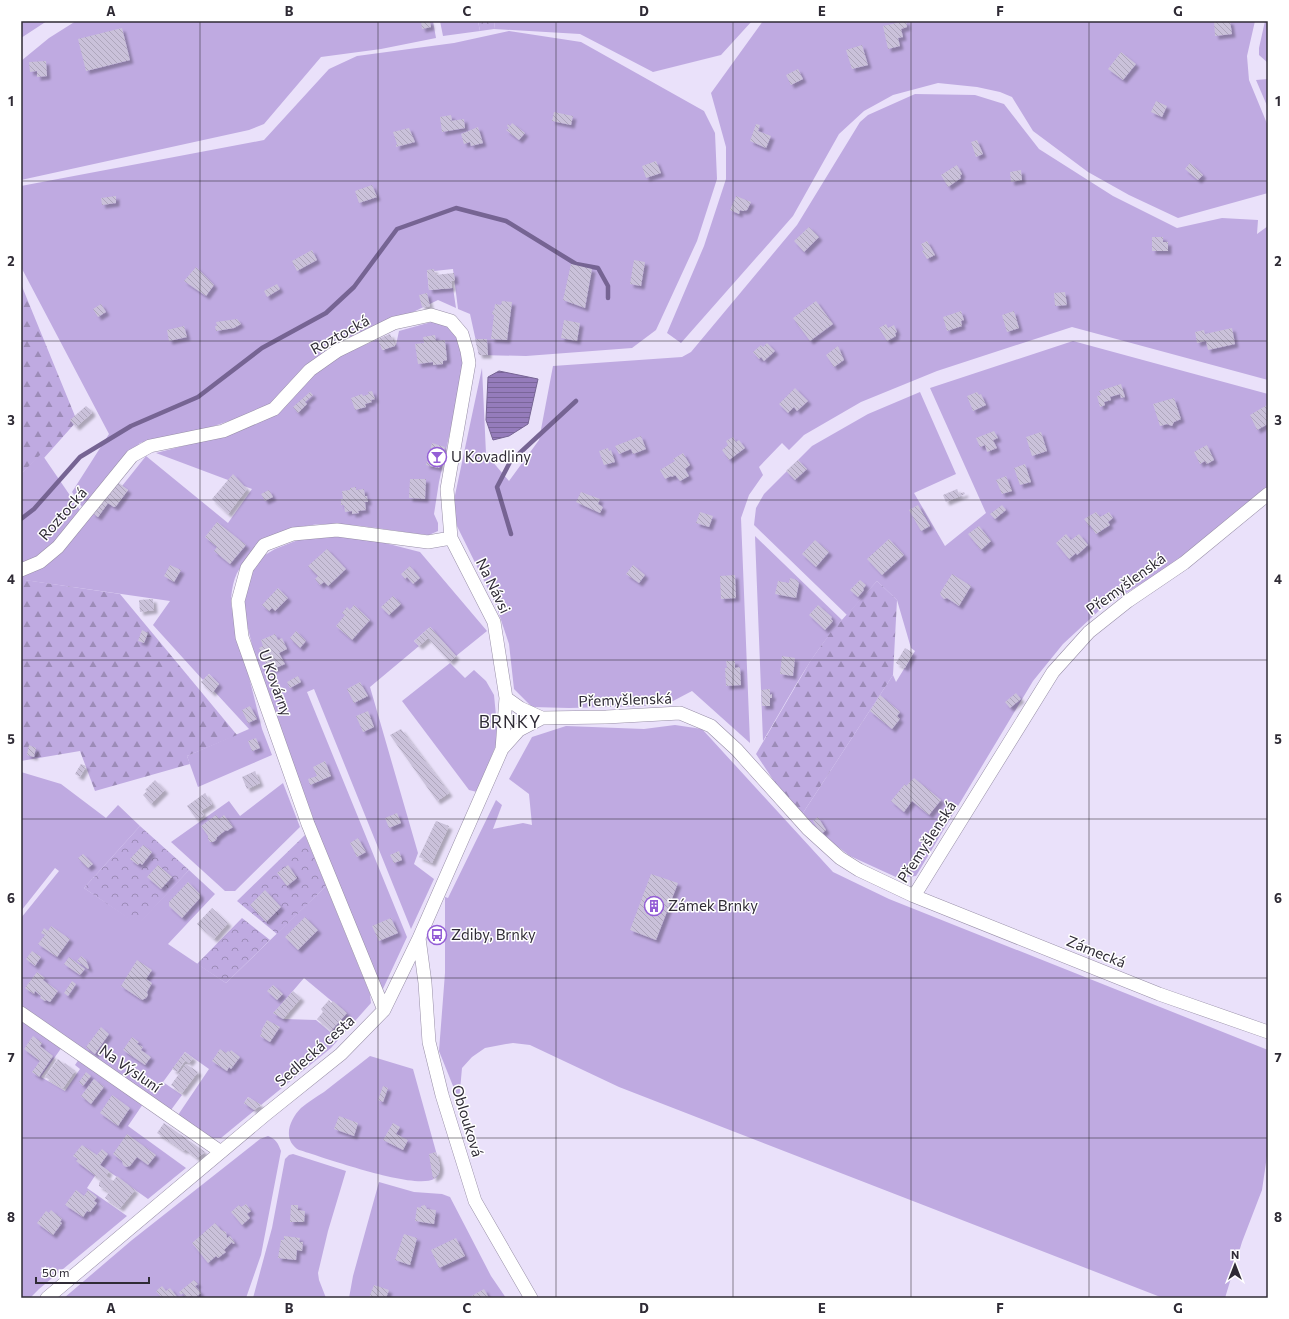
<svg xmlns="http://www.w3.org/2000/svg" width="1289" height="1319" viewBox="0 0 1289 1319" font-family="Commissioner,sans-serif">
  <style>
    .green { fill: #bfaae1; fill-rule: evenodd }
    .forest { fill: url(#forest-firs) }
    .park { fill: url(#park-crowns) }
    .water { fill: url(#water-rules); stroke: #766493 }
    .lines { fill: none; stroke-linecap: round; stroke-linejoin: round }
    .stream { stroke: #766493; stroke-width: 4.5 }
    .building { fill: url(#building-back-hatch); filter: url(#shadow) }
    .minor-casing { stroke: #988fa7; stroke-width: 14 }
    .minor { stroke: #fff; stroke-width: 13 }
    .grid { fill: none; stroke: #2f2b35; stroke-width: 1; stroke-opacity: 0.55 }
    .labels { text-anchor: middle; stroke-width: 3; stroke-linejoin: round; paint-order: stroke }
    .street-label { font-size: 15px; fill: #2f2b35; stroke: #fff }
    .poi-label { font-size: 15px; fill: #2f2b35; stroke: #fff; text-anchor: start }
    .quarter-label { font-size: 17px; letter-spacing: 1px; fill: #2f2b35; stroke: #fff }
    .neatline { fill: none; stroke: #2f2b35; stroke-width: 1.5 }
    .grid-label { font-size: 13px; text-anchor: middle; font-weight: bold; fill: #2f2b35 }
  </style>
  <defs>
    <pattern id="forest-firs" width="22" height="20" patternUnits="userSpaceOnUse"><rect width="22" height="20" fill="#bfaae1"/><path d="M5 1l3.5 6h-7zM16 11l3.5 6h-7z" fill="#9c8bb7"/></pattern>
    <pattern id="park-crowns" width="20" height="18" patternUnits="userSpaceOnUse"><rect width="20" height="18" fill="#bfaae1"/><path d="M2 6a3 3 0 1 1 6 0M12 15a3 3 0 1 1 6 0" fill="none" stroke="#9c8bb7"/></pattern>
    <pattern id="water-rules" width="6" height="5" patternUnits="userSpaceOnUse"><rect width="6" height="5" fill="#957cbb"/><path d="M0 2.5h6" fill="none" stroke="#7a6699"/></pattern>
    <pattern id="building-back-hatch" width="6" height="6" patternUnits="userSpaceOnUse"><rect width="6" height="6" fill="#cac1da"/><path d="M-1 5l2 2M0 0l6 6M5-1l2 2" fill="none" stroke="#aea6bc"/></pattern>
    <filter id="shadow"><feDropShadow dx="3.5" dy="3.5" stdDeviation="1" flood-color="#0004"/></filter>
  </defs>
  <rect width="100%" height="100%" fill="#eae1fa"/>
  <!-- green -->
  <path class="green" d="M21,21H47L21,38Z
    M76,21H433L436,38L381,49L321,57L264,124L249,130L21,180V61L49,38Z
    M440,21H478L480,31L443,36Z
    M495,21H752L721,55L653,72L580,34L494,29Z
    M763,21H1255L1247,56L1249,80L1268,126V193L1178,218L1129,195L1088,172L1033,131L1012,97L1000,92L977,87L938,83L893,95L864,111L839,134L793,216L681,343L667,333L704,246L726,179V147L711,93Z
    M1265,21H1268V63L1259,55V48Z
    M509,31L581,42L704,111L715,133L717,179L697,241L656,330L632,348L526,356L479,355L470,314L458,309L453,269L434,271L427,270L429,290L453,288L456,308L438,300L312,361L282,391L271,407L208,428L140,443L82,507L72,492L109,434L21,267V186L264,140L329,69L357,56L454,43Z
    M1268,79V108L1256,80Z
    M915,94L975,95L1004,104L1039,149L1113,196L1177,228L1222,218L1258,220L1257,234L1268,226V380L1072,327L937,371L861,402L804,435L789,450L782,443L759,467L763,475L749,495L741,518L750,743L692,691L673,701L648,706L569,708L532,707L514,689L509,644L496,605L451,514L482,368L486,454L509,481L539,440L553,366L682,357L691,352L797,225L860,122L868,115Z
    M435,321L458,332L465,364L439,482L434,514L438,523V531L429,535C394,532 327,516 296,529C286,532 272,545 263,551C256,556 249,560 243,565C233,574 231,593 231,605L262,729L272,755L198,787L187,756L249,729L214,691L219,684L209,674L203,680L153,625L170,601L24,580L62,549L92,512L98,517L108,503L114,507L116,506L128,490L122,486L146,456L228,523L252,489L156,453L210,439L279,411L327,362L378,339L383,350L396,345L399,331Z
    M1073,341L1268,394V487L1169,567L1103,607L1063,644L1033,681L916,876L898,878L850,856L821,834L801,816L893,675L896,682L915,651L911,648L897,600L877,581L847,615L754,525L756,508L764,494L812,446L868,414L920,392L956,474L914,493L945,546L986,513L930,388Z
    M41,453L80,510L52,544L21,574V474Z
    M335,535L381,542L420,552L487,631L456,656L430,627L414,641L419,646L370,687L418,853L414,864L434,879L411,929L314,689L307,692L407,937L382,991L268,712L246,620L243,600L247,580L257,563L265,555L275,549L298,540Z
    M755,536L842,620C810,655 788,700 763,741Z
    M450,663L465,678L474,670L486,681L494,695L497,726L496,745L477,792L469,790L402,701Z
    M675,725L702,729L833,872L889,899L1268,1050V1149L1262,1190L1242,1242L1225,1298H1163L619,1087L530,1045L513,1043L506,1044L485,1048L472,1057L462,1068L459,1101L439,1051L445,973V897L448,898L496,800L502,805L493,829L523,823L532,825L529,794L509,779L532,737L566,726L644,729Z
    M21,772L61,784L106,818L118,805L140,826L84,888L138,924L189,870L215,894L168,944L226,983L326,886L370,994L371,1003L331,1048L261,1105L248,1097L244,1103L255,1110L221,1138H211L178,1115L209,1069L185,1052L163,1082L182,1095L171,1110L21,1005V918L59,871L55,868L21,911ZM304,978L346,1013L330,1032L316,1020L284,1019L274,1013Z
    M283,783L300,827L235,891H225L171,842L229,801L240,816Z
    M21,1018L62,1047L41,1077L65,1091L80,1069L75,1065L79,1059L143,1104L128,1126L186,1168L148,1199L90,1158L98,1171L87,1188L127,1216L39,1289L30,1298H21Z
    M370,1056L413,1069L440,1166C440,1171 439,1176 434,1179C413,1190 323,1157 299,1150C282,1140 289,1120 301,1108C308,1102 316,1097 324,1092C339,1080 355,1068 370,1056Z
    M268,1136C276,1139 278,1143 281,1151L261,1255L246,1298H64L132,1240L260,1139Z
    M293,1154L346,1171L328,1231L318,1273L319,1280L326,1298H253L272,1228L285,1159L289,1155Z
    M379,1182L414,1192L442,1194L450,1197L491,1276L506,1298H349L353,1276Z"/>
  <!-- forest -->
  <path class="forest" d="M21,284L77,421L44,458L41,454L21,474Z
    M45,564L25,580L120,594L237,735L187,756L190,764L95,791L80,751L21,761V574Z
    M877,581L897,600L893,675L801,816L787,801L756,754L811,660L831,632Z"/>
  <!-- park -->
  <path class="park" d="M478,21H495L494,29L480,31Z
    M140,826L189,870L138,925L84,888Z
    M305,835L326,886L277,934L237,901Z
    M242,918L270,940L226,983L197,964Z"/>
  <!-- water -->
  <path class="water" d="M499,371L538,379L528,424L509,436L493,440L486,420L488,377Z"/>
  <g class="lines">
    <!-- stream -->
    <path class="stream" d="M21,519L34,509L80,457L131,426L198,397L262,348L326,313L354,287L397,229L456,208L506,221L576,264L598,268L608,286V298
      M511,534L497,487L510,462L576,401"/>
  </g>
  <!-- building -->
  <path class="building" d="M421,21H430L431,27L422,29Z
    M906,21L907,27L901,29L903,37L898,38L900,46L888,49L883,26Z
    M1214,21H1230L1232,34L1215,36Z
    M122,28L130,60L86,71L78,39Z
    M862,45L868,65L852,69L846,50Z
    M1121,52L1136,64L1123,80L1108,69Z
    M46,61L47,76L37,77V71L30,72L29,62Z
    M798,69L803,79L791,85L786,75Z
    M1156,101L1167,106L1162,117L1151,112Z
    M554,112L573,116L571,125L552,121Z
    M451,115L452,120L450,121L464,119L465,128L442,132L440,117Z
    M512,123L525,133L519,140L506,130L509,128L507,126L508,124L510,126Z
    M756,124L760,125L758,131L771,136L766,148L750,141Z
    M478,127L483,143L471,146L470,142L464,144L461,134Z
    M409,128L415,142L396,147V145L397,144L393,132Z
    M977,140L983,154L976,157L971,142Z
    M656,161L661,173L646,178L642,166Z
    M1190,163L1203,175L1198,180L1185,169Z
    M957,165L962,174L960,176L961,178L948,187L941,175Z
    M1021,170L1022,180L1011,182L1010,172Z
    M372,185L377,197L359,203L355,191Z
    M116,196V203L102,205L101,198Z
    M736,196L751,202L747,210L743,211L740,210L739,214L730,210Z
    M809,227L819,237L804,252L794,241Z
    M1152,237H1163V242H1168V251H1152Z
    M927,241L935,255L927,259L922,251L924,250L921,244Z
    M312,250L317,260L297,271L292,261Z
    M634,260L645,262L641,286L630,284Z
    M571,264L592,269L585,308L563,300Z
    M196,267L214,285L206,296L184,281Z
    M434,269L435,275L454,273L455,281H451L452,288L429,290L427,270Z
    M277,284L280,289L267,297L264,291Z
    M1065,292L1067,305L1055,306L1054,293Z
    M427,293L430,306L422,307L419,295Z
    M502,301L512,302L507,340L491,339L494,315L492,314L493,310L494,311L495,304L501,305Z
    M816,301L833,324L810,341L793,318Z
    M101,304L106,312L98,317L93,309Z
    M961,311L964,320L961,321L962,326L947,331L943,317Z
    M1014,311L1019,328L1007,332L1002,315Z
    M237,319L241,324L234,328L216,331L215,326H217L216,322Z
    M564,320L580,323L577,341L561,338Z
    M886,324L888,328L894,325L897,332L895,333L896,336L887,341L879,328Z
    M184,326L187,337L169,341L167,330Z
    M1232,328L1235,344L1208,350L1206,341L1197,343L1195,332L1204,330L1205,334Z
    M390,334L395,346L382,350L378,339Z
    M435,335L436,341L445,340L447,360L443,361V364L433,365V362L418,364L415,344L424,343L423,337Z
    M475,339H487L488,355H479Z
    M767,343L775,351L764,361L761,357L759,359L753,352L761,345L763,347Z
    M838,346L844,360L834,367L826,355Z
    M1121,384L1125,397L1121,398L1120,394L1110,397L1111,400L1104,402L1105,405L1100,407L1097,396L1101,395L1099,391Z
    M795,388L808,401L797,411L794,407L788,413L779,404Z
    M372,391L375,399L371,400L372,402L365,404L366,407L355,410L351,398L362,394L363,396L369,394L368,392Z
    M310,392L313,395L305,402L307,404L298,413L293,407Z
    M977,392L979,395L981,394L986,405L973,411L967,396Z
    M1174,398L1181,419L1174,422L1172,426L1167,424L1160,426L1153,404Z
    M1267,405L1268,415L1266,416L1268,420V424L1257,430L1250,415Z
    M86,406L92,411L91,412L92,413L76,427L70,420Z
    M994,431L998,438L993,440L997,448L987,452L985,445L980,447L976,438Z
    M1041,432L1047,451L1032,456L1026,437Z
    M641,436L646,449L633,454L631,449L619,454L615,446Z
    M733,437L736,442L739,440L745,448L729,460L722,450L728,445L726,441Z
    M432,443L445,447L439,468L426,465Z
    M1207,445L1214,460L1207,464L1205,461L1200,464L1194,452Z
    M608,448L609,451L611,450L615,462L604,465L599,451Z
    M683,453L690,465L685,469L689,476L680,481L675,475L672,477L671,476L665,479L660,470L675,461L673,459Z
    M798,460L807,469L795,480L786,471Z
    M1025,464L1031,482L1020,485L1014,468Z
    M233,474L247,489L228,514L212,499Z
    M1006,476L1012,491L1002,494L996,480Z
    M410,479H426L425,499L409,498Z
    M116,481L128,490L116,506L114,507L108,503L98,517L92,513Z
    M356,487V490L364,489L365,496H367L368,502H365L366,510L358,511L359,513L352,514V511L345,512L344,505H341V499H343L342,491L350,490V488Z
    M957,489L959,494L964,492L965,494L946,502L943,495Z
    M269,490L273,497L265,501L261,494Z
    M581,492L600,499L598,504L603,507L600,513L576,502Z
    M918,505L930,526L921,531L909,510Z
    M1002,505L1006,510L995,519L990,514Z
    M700,512L713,516L709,527L696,523Z
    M1096,512L1100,517L1109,512L1113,518L1108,522L1110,525L1096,534L1090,525L1089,526L1084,519Z
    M217,522L246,545L230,564L214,551L217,547L205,537Z
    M979,526L991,541L981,550L968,534Z
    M1066,534L1071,540L1079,534L1088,545L1077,555L1076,553L1069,559L1056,543Z
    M889,539L904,555L882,575L867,559Z
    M815,540L829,552L816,567L802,554Z
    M327,549L346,569L328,586L324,582L320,585L315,579L318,576L308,566Z
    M170,565L181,570L174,582L164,576Z
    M633,565L645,575L639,583L626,574Z
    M410,566L420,578L413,584L407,577L405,579L401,574Z
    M952,574L971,586L959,606L947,598L944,599L941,596L940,593Z
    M735,575L736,598L721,599L720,576Z
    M790,578L797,580L799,583L796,598L775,594L778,581L789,583Z
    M860,580L866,585L863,589L864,590L858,597L850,590Z
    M278,588L288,598L275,611L272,608L269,611L262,605Z
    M393,596L401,604L389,615L381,607Z
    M153,599L154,610L140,612L139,600Z
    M354,605L370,620L352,640L336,626L345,615L342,613L347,607L350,610Z
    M818,605L832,617L831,619L833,621L825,630L809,615Z
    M430,627L456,656L450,662L428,638L419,646L414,641Z
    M142,630L148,633L144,643L138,641Z
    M296,631L306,641L300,648L290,638Z
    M275,634L278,640L282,638L287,649L279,653L285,664L269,671L259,648L263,646L261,640Z
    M905,648L913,653L905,668L896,663Z
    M782,656L795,658L793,676L780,674Z
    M726,661H735V668L740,667L741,685L726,686L725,668H727Z
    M209,674L219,684L212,693L201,682Z
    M298,676L301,682L290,688L287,682Z
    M360,682L368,696L354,703L347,689Z
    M770,689V695L772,694V698H770V706H762L761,690Z
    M1016,693L1021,699L1010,708L1005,702Z
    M880,695L900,712L897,716L900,719L892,729L870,711Z
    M250,706L257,719L248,723L242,710Z
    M368,711L374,727L363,732L356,716Z
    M401,729L449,793L437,801L390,735Z
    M256,738L260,748L252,751L248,741Z
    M29,745L36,748L34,757L27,755Z
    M325,761L331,776L310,785L308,779L317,776L313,767Z
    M81,764L86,766L80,777L75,774Z
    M255,771L260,783L247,789L242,777Z
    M914,778L941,800L929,815L912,801L904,812L891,801L905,784L906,786Z
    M155,780L165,790L151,804L143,795L147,791L145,790Z
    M205,793L212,804L201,811L204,815L197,820L187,806Z
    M397,813L401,823L389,828L385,818Z
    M216,815L219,819L224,815L233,827L227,831L226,830L217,837L216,840L213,842H210L208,839V836L201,826Z
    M818,817L826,830L821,834L813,821Z
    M436,821L449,826L432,863L419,857Z
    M358,838L366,852L357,857L350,843Z
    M143,845L152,852L142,865L140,863L138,865L130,859Z
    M399,851L402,860L394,863L390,855Z
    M83,854L93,864L88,868L78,858Z
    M158,865L172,877L161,889L147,877Z
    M288,865L297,878L287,886L277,873Z
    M651,874L678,883L656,940L630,930Z
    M188,882L200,894V898L182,918L169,906V902Z
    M265,890L281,907L266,922L250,905Z
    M212,908L228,923L214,939L197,924Z
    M305,917L318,930L298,950L285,937Z
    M391,918L398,933L379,941L372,926Z
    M51,926L70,939L57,957L38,944L45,935L41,933L44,928L48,931Z
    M32,951L41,957L35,966L26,959Z
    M81,956L86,960L89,968L88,969L77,961Z
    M69,957L85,969L80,975L64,964Z
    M137,960L152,970L146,979L152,983L147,992L148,995L146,998L142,1000L121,986Z
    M37,972L45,978L43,980L58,991L50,1002L46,1000L45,1001L40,998L41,996L35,991L34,994L25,988Z
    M72,981L76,984L68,996L64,993Z
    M273,985L283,994L277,1000L267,991Z
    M293,991L301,998L283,1019L273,1013Z
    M329,1000L331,1003L333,1001L347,1013L331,1031L317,1019L323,1012L321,1009Z
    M267,1020L280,1027L270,1042L260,1036L262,1032L261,1031Z
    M101,1027L109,1034L95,1054L86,1047Z
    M33,1036L42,1043L40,1046L53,1056L39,1077L32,1072L40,1061L24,1049Z
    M132,1037L139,1042L137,1044L143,1047L141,1050L151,1057L145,1065L123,1050Z
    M220,1049L226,1053L228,1051L230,1052L231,1050L240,1057L231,1069L229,1067L227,1071L212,1061Z
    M185,1052L193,1058L189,1063L185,1060L177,1072L172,1069Z
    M58,1059L64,1064L65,1063L75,1071L63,1088L45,1077Z
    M186,1064L198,1072L182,1093L171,1085Z
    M86,1072L91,1076L83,1086L79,1082Z
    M94,1079L104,1087L91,1104L81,1096Z
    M383,1086L388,1088L383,1102L378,1100Z
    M112,1095L130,1108L118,1126L100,1113Z
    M248,1097L261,1105L254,1110L244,1103Z
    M339,1116L358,1123L354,1136L334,1129Z
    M164,1123L205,1152L197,1158L185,1149L184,1151L157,1133Z
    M393,1123L400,1127L396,1134L408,1140L403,1150L383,1140Z
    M127,1134L156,1155L148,1165L137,1157L130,1166L126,1167L123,1165L122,1161L113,1154Z
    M82,1145L97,1155L102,1149L108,1154L100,1165L109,1171L106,1176L113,1181L117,1176L135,1190L120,1208L105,1198L109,1192L99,1186V1183L101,1180L76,1161L78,1159L73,1156Z
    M436,1152L440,1165V1170L438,1175L433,1179L429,1154Z
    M76,1190L84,1196L88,1190L97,1197L94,1201L97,1203L90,1212L87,1211L83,1217L65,1205Z
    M246,1204L251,1211L247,1214L250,1218L242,1225L231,1212L239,1205L241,1207Z
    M291,1205H298V1210L305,1211L304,1222H290Z
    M425,1205L427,1209L436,1210L434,1224L415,1221L417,1207L421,1208V1206Z
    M51,1210L62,1219L60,1222L62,1223L53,1235L37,1223L46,1211L49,1213Z
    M215,1223L221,1230L226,1232L227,1238L230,1236L235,1243L233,1244L232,1242L224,1250L226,1252L218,1258L216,1256L208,1263L192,1243Z
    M404,1234L417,1238L410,1265L395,1260Z
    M284,1236L300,1238L299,1242H303L302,1251L297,1250L296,1260L278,1258L281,1240H284Z
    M456,1238L465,1256L439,1268L431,1250Z
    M194,1280L198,1284L195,1286L201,1293L195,1298H192L191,1296L187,1298L183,1293L181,1295L179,1292Z
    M374,1285L389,1290L386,1298H369Z
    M162,1286L166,1291L170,1288L178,1298H162L156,1291Z
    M484,1289L489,1298H468Z"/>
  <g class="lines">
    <!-- minor casing -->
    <g class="minor-casing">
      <path id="minor" d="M21,570L40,562L58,547L132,456L150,446L223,431L274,409L310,370L337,351L394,323L431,315L451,321L462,334L467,351L469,363L447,489L451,538L494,622L506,698L520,708L542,718L606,717L680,713L711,726L737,750L808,829L840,858L859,870L914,896L1159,994L1268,1032
        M502,749L519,730L542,718
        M914,896L1053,672L1089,632L1128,601L1184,563L1268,494
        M419,938L425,983L429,1042L442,1095L475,1201L531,1298
        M384,1010L308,824L242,637L238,601L247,568L264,545L293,534L337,530L428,542L451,538
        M21,1013L221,1152
        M47,1298L265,1115L341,1054L384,1010L419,938L502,749L506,698"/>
    </g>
    <!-- minor -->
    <use href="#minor" class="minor"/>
  </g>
  <!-- grid -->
  <path class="grid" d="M200,21V1298M378,21V1298M556,21V1298M733,21V1298M911,21V1298M1089,21V1298M21,181H1268M21,341H1268M21,500H1268M21,660H1268M21,819H1268M21,978H1268M21,1138H1268"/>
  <!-- icons -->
  <defs>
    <g id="bar-ring" transform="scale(1)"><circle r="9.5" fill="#fff" stroke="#945ed6" stroke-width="1.5"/><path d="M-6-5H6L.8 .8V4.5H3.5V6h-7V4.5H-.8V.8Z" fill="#945ed6"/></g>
    <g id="building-ring" transform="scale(1)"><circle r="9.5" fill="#fff" stroke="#945ed6" stroke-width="1.5"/><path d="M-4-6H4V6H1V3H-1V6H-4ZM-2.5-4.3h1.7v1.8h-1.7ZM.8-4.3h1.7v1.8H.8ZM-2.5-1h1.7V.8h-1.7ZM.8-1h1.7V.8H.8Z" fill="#945ed6"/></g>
    <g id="bus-ring" transform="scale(1)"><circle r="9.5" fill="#fff" stroke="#945ed6" stroke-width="1.5"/><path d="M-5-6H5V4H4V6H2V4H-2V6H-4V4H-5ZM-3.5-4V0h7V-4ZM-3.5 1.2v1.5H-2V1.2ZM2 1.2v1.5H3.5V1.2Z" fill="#945ed6"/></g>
  </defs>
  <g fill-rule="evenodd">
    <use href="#bar-ring" x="437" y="457"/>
    <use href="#building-ring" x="654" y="906"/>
    <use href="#bus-ring" x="437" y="935"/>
  </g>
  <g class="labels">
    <!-- street labels -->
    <g class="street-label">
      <text transform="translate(340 335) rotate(-29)" y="5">Roztocká</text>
      <text transform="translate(63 514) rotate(-49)" y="5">Roztocká</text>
      <text transform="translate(1126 584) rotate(-36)" y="5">Přemyšlenská</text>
      <text transform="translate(493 586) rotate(64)" y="5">Na Návsi</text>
      <text transform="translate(275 683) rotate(70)" y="5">U Kovárny</text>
      <text transform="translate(625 700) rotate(-2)" y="5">Přemyšlenská</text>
      <text transform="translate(927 842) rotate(-57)" y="5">Přemyšlenská</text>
      <text transform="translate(1096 952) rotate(22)" y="5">Zámecká</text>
      <text transform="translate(315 1051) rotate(-41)" y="5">Sedlecká cesta</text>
      <text transform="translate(130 1069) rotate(35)" y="5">Na Výsluní</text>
      <text transform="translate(467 1121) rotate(73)" y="5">Oblouková</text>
    </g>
    <!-- poi labels -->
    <g class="poi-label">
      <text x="451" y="462">U Kovadliny</text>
      <text x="668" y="911">Zámek Brnky</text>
      <text x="451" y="940">Zdiby, Brnky</text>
    </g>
    <!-- quarter labels -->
    <g class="quarter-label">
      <text x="510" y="728">BRNKY</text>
    </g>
  </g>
  <!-- border -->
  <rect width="1289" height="1319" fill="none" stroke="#ffffff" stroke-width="44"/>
  <!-- north arrow -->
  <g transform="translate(1235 1265)" stroke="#ffffff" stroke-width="3" paint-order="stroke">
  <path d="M0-3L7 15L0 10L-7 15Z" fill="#2f2b35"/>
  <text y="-6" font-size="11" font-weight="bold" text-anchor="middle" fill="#2f2b35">N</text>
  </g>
  <!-- scale -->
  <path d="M36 1277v6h113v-6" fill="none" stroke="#2f2b35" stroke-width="2"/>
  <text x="42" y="1277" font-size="12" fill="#2f2b35" stroke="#ffffff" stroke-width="3" paint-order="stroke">50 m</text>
  <rect x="22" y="22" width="1245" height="1275" class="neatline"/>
  <g class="grid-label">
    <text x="111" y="16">A</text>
    <text x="289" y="16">B</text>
    <text x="467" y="16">C</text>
    <text x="644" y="16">D</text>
    <text x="822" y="16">E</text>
    <text x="1000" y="16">F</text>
    <text x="1178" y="16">G</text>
    <text x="11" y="106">1</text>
    <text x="1278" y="106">1</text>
    <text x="11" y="266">2</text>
    <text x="1278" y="266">2</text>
    <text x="11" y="425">3</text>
    <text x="1278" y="425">3</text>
    <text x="11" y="584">4</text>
    <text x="1278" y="584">4</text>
    <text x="11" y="744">5</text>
    <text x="1278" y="744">5</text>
    <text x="11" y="903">6</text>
    <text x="1278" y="903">6</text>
    <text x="11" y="1062">7</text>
    <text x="1278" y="1062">7</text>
    <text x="11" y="1222">8</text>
    <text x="1278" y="1222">8</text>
    <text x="111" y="1313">A</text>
    <text x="289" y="1313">B</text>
    <text x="467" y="1313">C</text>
    <text x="644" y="1313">D</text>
    <text x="822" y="1313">E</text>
    <text x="1000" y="1313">F</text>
    <text x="1178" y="1313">G</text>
  </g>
</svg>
